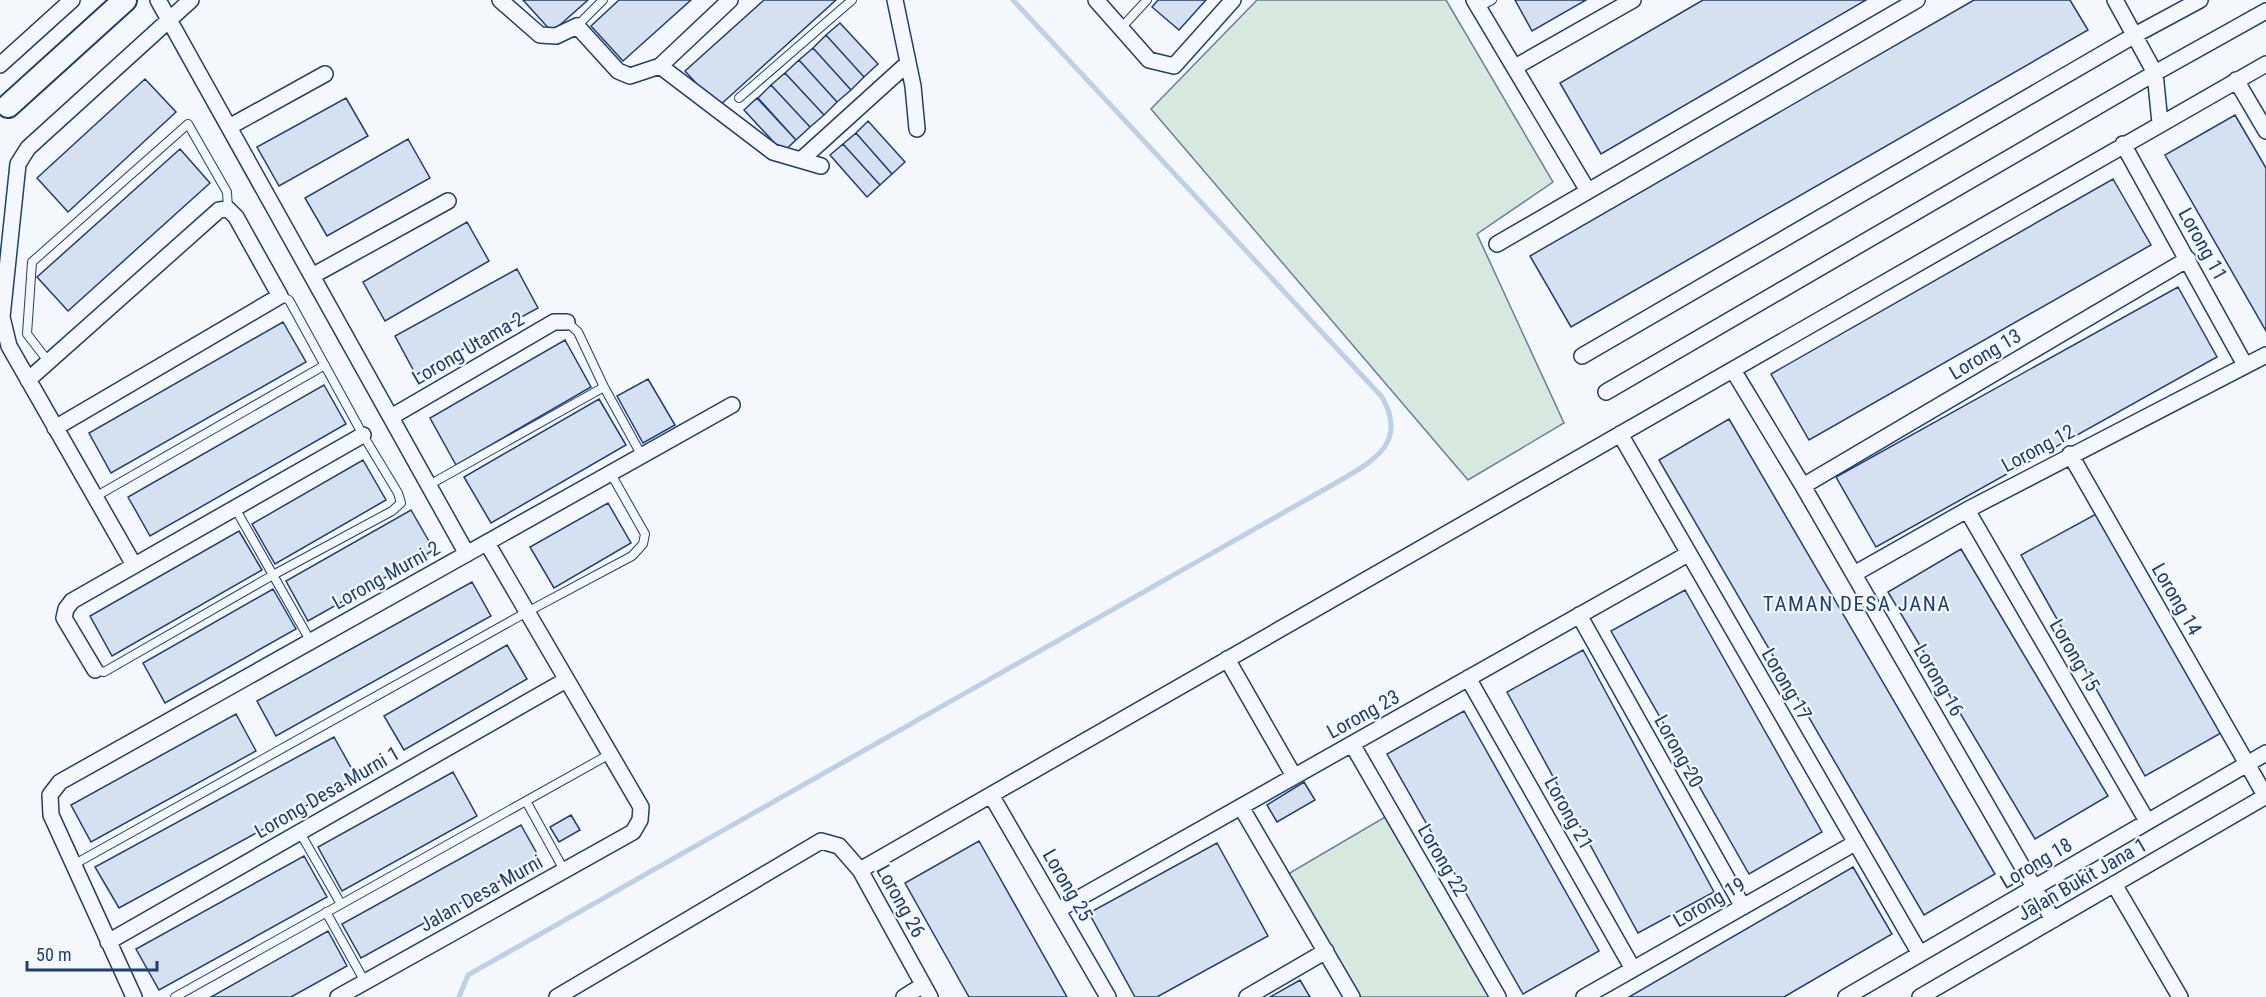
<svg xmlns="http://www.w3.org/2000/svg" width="2266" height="997" viewBox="0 0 2266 997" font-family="'Roboto Condensed',sans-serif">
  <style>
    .green { fill: #d7e8df; stroke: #687fa3; stroke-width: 1.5 }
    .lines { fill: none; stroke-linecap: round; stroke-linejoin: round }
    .stream { stroke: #bed0e5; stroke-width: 5 }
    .building { fill: #d5e0f0; stroke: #1d3f73; stroke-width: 1.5 }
    .lane-casing { stroke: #1d3f73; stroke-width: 10 }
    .street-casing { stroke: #1d3f73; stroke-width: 18 }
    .secondary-casing { stroke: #1d3f73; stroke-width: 26 }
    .lane { stroke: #f4f7fb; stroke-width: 8 }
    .street { stroke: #f4f7fb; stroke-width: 15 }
    .secondary { stroke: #f4f7fb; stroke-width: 22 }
    .labels { text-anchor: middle; stroke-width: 4.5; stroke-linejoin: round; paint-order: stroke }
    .street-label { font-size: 20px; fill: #1d3f73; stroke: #f4f7fb }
    .neighbourhood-label { font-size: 21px; letter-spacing: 1.5px; fill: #1d3f73; stroke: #f4f7fb }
  </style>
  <rect width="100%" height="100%" fill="#f4f7fb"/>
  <!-- green -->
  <path class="green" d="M1257,0H1446L1553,182L1477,234L1564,423L1468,480L1151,109Z
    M1385,817L1490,997H1360L1288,874Z"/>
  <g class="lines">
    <!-- stream -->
    <path class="stream" d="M459,997L468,975L1341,480C1377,459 1407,441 1382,397L1013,0"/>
  </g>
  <!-- building -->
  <path class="building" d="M523,0H588L552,32Z
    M619,0H691L623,61L591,26Z
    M764,0H836L718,107L685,71Z
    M1158,0H1206L1179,30L1152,7Z
    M1515,0H1586L1532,31Z
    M1703,0H1866L1601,154L1560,83Z
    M1974,0H2070L2088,30L1571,327L1530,256Z
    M840,23L878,64L864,77L826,35Z
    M826,35L864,77L851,90L813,48Z
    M813,48L851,90L837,102L799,60Z
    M799,60L837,102L824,115L785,73Z
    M785,73L824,115L810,127L771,85Z
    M145,79L176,112L68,212L37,178Z
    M771,85L810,127L796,140L758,98Z
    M346,98L368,136L279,186L257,147Z
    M757,98L796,140L783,152L744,110Z
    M2235,115L2266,168V331L2165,155Z
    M868,121L905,162L892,174L856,133Z
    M856,133L892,174L880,185L843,144Z
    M408,139L430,178L327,236L305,198Z
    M843,144L880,185L867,197L830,155Z
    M180,149L210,183L68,311L37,277Z
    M2113,179L2151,245L1809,440L1771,374Z
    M467,222L489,261L385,321L363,282Z
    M517,269L538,308L416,375L395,336Z
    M2178,287L2217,357L1876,547L1836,477Z
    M283,322L306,362L111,473L89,433Z
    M565,340L591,387L456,465L430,418Z
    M648,379L675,425L643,443L617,396Z
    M324,385L346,424L150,536L128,497Z
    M599,399L626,445L491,523L464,477Z
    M1729,419L1995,874L1924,915L1659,460Z
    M363,460L386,500L275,564L252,524Z
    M608,503L631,543L554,588L530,547Z
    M411,510L434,550L308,621L286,581Z
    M2098,513L2221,733L2145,776L2021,555Z
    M239,531L262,570L112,656L90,616Z
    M1961,549L2108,796L2035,839L1888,592Z
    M472,582L491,616L276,736L257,701Z
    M273,589L296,629L165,703L143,663Z
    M1685,590L1822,832L1749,874L1611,631Z
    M507,645L527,679L404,750L384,716Z
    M1583,650L1714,892L1638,933L1507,692Z
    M1464,711L1599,951L1523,994L1387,754Z
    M236,714L256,751L91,842L71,805Z
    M334,737L357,778L119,908L95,867Z
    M453,772L477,816L342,891L318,847Z
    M1304,782L1315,800L1277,822L1267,805Z
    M571,815L580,830L559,842L550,827Z
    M521,825L540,859L361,958L342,924Z
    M979,841L1067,997H969L905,883Z
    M1217,843L1268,936L1157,997H1135L1089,913Z
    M304,856L327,897L159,990L136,949Z
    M1853,867L1892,934L1784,997H1629Z
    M328,931L347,966L291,997H211Z
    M1300,980L1310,997H1270Z"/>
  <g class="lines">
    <!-- lane casing -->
    <g class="lane-casing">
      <path id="lane" d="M1479,7L1492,0
        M577,26L603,0
        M1121,28L1147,0
        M739,98L852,0
        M567,322L578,332L604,387L642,456
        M48,361L27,334L32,262L188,124L227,192L228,209
        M429,485L604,387
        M95,497L325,365
        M235,508L311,642
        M95,670L104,672L273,575L392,511L401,503L398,493L363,435L289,300L280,296
        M526,801L564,870
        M299,831L341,904
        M73,865L527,612L632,556L643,544L645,534L611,474
        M326,912L365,982
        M175,997L610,754"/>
    </g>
    <!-- street casing -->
    <g class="street-casing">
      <path id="street" d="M158,0L467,554
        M500,0L540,35L556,36L577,26L618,71L630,76L660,66L773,152L821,166
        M895,0L913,86L917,129
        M1096,0L1149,60L1174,66L1233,0
        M1474,0L1588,191
        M2115,0L2155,73L2160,123
        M0,65L72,0
        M660,66L730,0
        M1515,67L1633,0
        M2236,80L2266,131
        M229,127L325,74
        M2123,144L2245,365
        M802,159L908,63
        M1497,244L1917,0
        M312,276L448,201
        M1582,356L2135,35L2200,0
        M1733,370L1803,486L2053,920
        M28,380L219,210L228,209L236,217L280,296L55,428
        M1606,392L2155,73L2266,11
        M391,417L554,322H567
        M1620,434L1920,954
        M2070,454L2266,797
        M1803,486L2188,259
        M1967,510L2147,821
        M134,565L9,346L2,317L18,164L28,148L191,0
        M1854,574L1967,510L2266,355
        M1579,615L1743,907
        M1227,659L1294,776
        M95,670L64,618L66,609L72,601L363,435
        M1468,678L1633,969
        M1352,744L1498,997
        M991,795L1108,997
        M1241,807L1352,997
        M860,870L2266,64
        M2114,884L2180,997
        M1058,910L1688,554
        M108,942L566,680
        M134,997L51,815L50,795L60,782L732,405
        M338,997L633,832L640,820L641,807L487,543
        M557,997L821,841L839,846L860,870L930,997
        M904,997L923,985
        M1247,997L1326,951
        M1584,997L1855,843
        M1846,997L2266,753
        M1920,997L2266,796"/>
    </g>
    <!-- secondary casing -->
    <g class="secondary-casing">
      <path id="secondary" d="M8,106L125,0"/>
    </g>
    <!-- lane -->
    <use href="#lane" class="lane"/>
    <!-- street -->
    <use href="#street" class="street"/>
    <!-- secondary -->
    <use href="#secondary" class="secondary"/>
  </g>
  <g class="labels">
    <!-- street labels -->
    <g class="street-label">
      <text transform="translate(2203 244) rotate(61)" y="7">Lorong 11</text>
      <text transform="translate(468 348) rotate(-30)" y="7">Lorong Utama 2</text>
      <text transform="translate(1985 354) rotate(-31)" y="7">Lorong 13</text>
      <text transform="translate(2038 448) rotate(-28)" y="7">Lorong 12</text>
      <text transform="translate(386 575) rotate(-29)" y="7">Lorong Murni 2</text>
      <text transform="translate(2177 599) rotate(60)" y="7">Lorong 14</text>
      <text transform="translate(2075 655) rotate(60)" y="7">Lorong 15</text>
      <text transform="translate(1939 680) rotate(60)" y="7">Lorong 16</text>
      <text transform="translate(1787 684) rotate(60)" y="7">Lorong 17</text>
      <text transform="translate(1363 714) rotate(-29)" y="7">Lorong 23</text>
      <text transform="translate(1679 751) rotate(61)" y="7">Lorong 20</text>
      <text transform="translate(327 792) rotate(-30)" y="7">Lorong Desa Murni 1</text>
      <text transform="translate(1569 813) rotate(61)" y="7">Lorong 21</text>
      <text transform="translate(1443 860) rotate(60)" y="7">Lorong 22</text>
      <text transform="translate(2036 863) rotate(-31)" y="7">Lorong 18</text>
      <text transform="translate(2082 879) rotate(-30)" y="7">Jalan Bukit Jana 1</text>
      <text transform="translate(1068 885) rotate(60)" y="7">Lorong 25</text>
      <text transform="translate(481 893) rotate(-29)" y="7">Jalan Desa Murni</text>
      <text transform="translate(901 901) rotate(61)" y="7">Lorong 26</text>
      <text transform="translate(1709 902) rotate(-30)" y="7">Lorong 19</text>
    </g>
    <!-- neighbourhood labels -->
    <g class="neighbourhood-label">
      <text x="1857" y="611">TAMAN DESA JANA</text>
    </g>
  </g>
  <!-- scale -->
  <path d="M27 961v9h130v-9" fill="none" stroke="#1d3f73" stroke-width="3"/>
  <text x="36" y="961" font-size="18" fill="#1d3f73" stroke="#f4f7fb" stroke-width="4.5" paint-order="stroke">50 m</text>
</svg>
